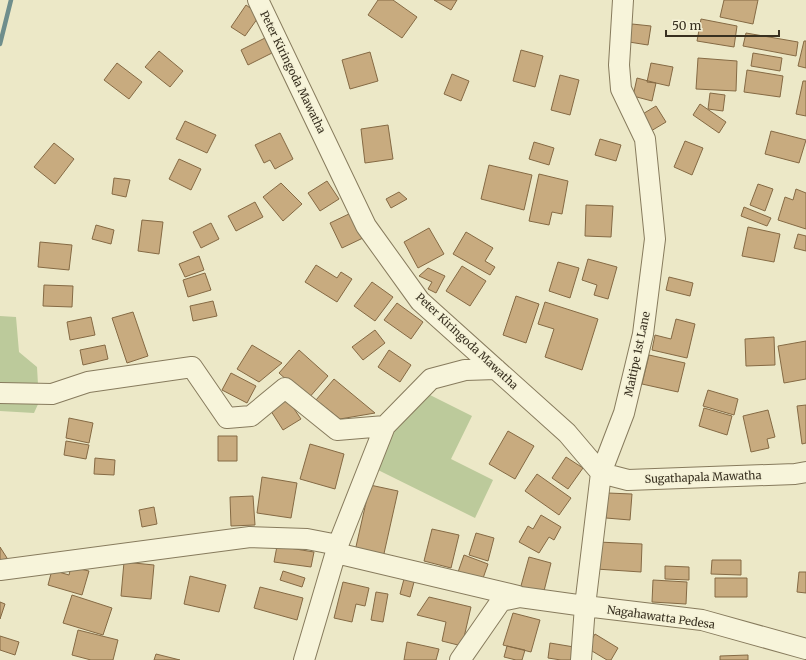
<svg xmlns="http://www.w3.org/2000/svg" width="806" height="660" viewBox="0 0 806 660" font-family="Merriweather,serif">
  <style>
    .grass { fill: #bcca9b }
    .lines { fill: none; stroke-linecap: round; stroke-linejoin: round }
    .stream { stroke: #6f8e8c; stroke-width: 4.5 }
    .building { fill: #c8ab7f; stroke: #856a44 }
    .minor-casing { stroke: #877b5d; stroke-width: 22 }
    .minor { stroke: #f7f4da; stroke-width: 20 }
    .labels { text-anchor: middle; stroke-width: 3; stroke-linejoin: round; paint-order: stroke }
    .street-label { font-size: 11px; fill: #383020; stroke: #f4f1d6 }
  </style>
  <rect width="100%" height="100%" fill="#ece8c7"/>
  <!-- grass -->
  <path class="grass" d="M0,316L16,317L19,352L37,367L39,402L34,413L0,411Z
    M428,394L472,416L451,459L493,480L475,518L378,470L393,431Z"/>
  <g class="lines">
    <!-- stream -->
    <path class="stream" d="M0,44L11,0"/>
  </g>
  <!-- building -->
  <path class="building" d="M378,0H393L417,17L402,38L368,15Z
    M434,0H457L451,10Z
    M724,0H758L753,24L720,17Z
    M246,5L260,15L245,36L231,27Z
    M701,19L737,26L734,47L697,41Z
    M632,24L651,26L648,45L629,42Z
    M746,33L798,42L796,56L743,46Z
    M265,38L272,53L248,65L241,50Z
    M804,41H806V68L798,66Z
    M521,50L543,56L535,87L513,81Z
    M159,51L183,71L170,87L145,67Z
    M370,52L378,81L350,89L342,60Z
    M753,53L782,58L780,71L751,66Z
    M698,58L737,61L736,91L696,89Z
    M117,63L142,82L129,99L104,80Z
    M651,63L673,67L669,86L656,83L647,82Z
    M747,70L783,76L780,97L744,92Z
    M452,74L469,81L461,101L444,94Z
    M560,75L579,80L570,115L551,110Z
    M637,78L656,83L652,101L633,96Z
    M803,81H806V116L796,114Z
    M710,93L725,95L723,111L708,109Z
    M700,104L726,122L719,133L693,115Z
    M656,106L666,122L646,134L636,118Z
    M185,121L216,135L207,153L176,139Z
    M388,125L393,159L365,163L361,129Z
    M771,131L806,140L799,163L765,154Z
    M280,133L293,159L275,169L270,160L264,163L255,145Z
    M600,139L621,145L616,161L595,155Z
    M685,141L703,148L692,175L674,167Z
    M534,142L554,148L549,165L529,159Z
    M54,143L74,159L55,184L34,167Z
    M179,159L201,169L191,190L169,179Z
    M489,165L532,175L524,210L481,199Z
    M539,174L568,181L562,214L552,212L549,225L529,221Z
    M114,178L130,180L126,197L112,194Z
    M327,181L339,199L320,211L308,193Z
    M281,183L302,204L283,221L263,197Z
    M758,184L773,189L765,211L750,205Z
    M796,189L806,193V229L778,220L785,197L793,200Z
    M399,192L407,199L391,208L386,199Z
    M255,202L263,217L236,231L228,216Z
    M586,205L613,206L611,237L585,236Z
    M744,207L771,218L767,226L741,216Z
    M351,213L363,238L342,248L330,223Z
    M142,220L163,222L159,254L138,251Z
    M211,223L219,239L201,248L193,232Z
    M96,225L114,230L111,244L92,239Z
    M748,227L780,234L774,262L742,256Z
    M429,228L444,254L418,268L404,242Z
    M466,232L493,248L485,261L495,267L490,275L453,254Z
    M798,234L806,236V251L794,248Z
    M40,242L72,245L69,270L38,267Z
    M199,256L204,270L185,277L179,264Z
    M588,259L617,267L608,299L594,295L597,285L582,280Z
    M558,262L579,268L570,298L549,291Z
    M316,265L337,278L341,272L352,279L337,302L305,282Z
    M462,266L486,281L470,306L446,291Z
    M428,268L445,276L436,293L428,289L432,282L419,276Z
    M205,273L211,290L188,297L183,280Z
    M669,277L693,283L690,296L666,290Z
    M372,282L393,297L375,321L354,306Z
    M44,285L73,286L72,307L43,306Z
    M516,296L539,304L526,343L503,335Z
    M213,301L217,316L193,321L190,306Z
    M545,302L598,319L582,370L545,357L554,329L538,324Z
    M397,303L423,322L411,339L384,320Z
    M133,312L148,356L127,363L112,318Z
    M91,317L95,335L70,340L67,322Z
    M676,319L695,324L687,358L652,350L655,335L671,339Z
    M375,330L385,343L363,360L352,347Z
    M774,337L775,365L746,366L745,339Z
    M806,341V379L784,383L778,346Z
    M105,345L108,359L83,365L80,350Z
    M252,345L282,363L259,382L237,369Z
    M299,350L328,376L308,399L279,373Z
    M389,350L411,365L400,382L378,367Z
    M649,355L685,363L678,392L642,384Z
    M231,373L256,386L247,403L222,390Z
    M334,379L375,413L340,419L316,400Z
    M708,390L738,399L734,415L703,406Z
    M286,397L301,419L283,430L269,408Z
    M806,405V443L802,444L797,406Z
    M704,408L732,416L727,435L699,426Z
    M768,410L775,437L767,439L769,448L751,452L743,416Z
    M69,418L93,423L89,443L66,438Z
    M508,431L534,446L515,479L489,464Z
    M218,436H237V461H218Z
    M66,441L89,445L86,459L64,455Z
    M310,444L344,454L335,489L300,479Z
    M566,457L583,468L568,489L552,478Z
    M95,458L115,460L114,475L94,474Z
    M537,474L571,498L559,515L525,491Z
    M262,477L297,483L291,518L257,513Z
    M370,485L398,491L383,558L355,551Z
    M608,493L632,494L630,520L606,518Z
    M253,496L255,525L231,526L230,497Z
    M154,507L157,524L142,527L139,510Z
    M541,515L561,527L554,540L549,537L539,553L519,542L528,526L533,529Z
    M432,529L459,535L451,568L424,561Z
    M476,533L494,538L488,561L469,555Z
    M598,542L642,544L641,572L596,569Z
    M277,546L314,552L311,567L274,562Z
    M0,547L7,558L0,562Z
    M464,555L488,564L481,584L457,575Z
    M529,557L551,563L542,599L519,593Z
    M712,560H741V575L711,574Z
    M124,562L154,565L151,599L121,596Z
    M665,566L689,567V580L665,579Z
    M71,567L89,571L82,595L48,585L52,570L69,575Z
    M283,571L305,578L302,587L280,580Z
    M799,572H806V593L797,592Z
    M190,576L226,585L219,612L184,604Z
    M715,578H747V597H715Z
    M404,579L414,582L410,597L400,594Z
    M653,580L687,582L686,604L652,602Z
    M343,582L369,588L365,606L356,604L352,622L334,618Z
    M260,587L303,598L297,620L254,608Z
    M376,592L388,594L383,622L371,620Z
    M72,595L112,608L103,635L63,623Z
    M429,597L471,607L462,646L442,641L446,622L417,615Z
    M0,602L5,604L0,619Z
    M513,613L540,620L531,652L503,645Z
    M78,630L118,640L113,660H91L72,655Z
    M595,634L618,648L611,660H607L587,648Z
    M0,636L19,642L15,655L0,650Z
    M407,642L439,649L436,660H404Z
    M550,643L574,647L572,660H561L548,658Z
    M507,646L525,650L522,660H516L504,657Z
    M156,654L180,660H154Z
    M748,655V660H720V656Z"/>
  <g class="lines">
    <!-- minor casing -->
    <g class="minor-casing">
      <path id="minor" d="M258,0L366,226L420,301L567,433L601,473
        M0,393L52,394L88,382L192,367L227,418L251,416L285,388L337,430L385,426
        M601,473L628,480L795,474L806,472
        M336,553L518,596
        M0,570L250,537L307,539L338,545
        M304,660L338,545L385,426L431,379L465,370L496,369
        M460,660L501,601L520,597L585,606L702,620L806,649
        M581,660L585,606L601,473L624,413L643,334L655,239L645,139L621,89L619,65L623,0"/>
    </g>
    <!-- minor -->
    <use href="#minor" class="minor"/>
  </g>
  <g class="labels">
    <!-- street labels -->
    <g class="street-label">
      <text transform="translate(293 72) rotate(64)" y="4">Peter Kiringoda Mawatha</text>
      <text transform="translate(467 341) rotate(43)" y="4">Peter Kiringoda Mawatha</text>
      <text transform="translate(637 354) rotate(-78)" y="4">Maitipe 1st Lane</text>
      <text transform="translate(703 477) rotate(-2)" y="4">Sugathapala Mawatha</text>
      <text transform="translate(661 617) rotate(8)" y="4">Nagahawatta Pedesa</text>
    </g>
  </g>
  <!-- scale -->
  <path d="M666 30v6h113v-6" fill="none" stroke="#383020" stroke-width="2"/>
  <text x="672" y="30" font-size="12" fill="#383020" stroke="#f4f1d6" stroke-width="3" paint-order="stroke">50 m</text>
</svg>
